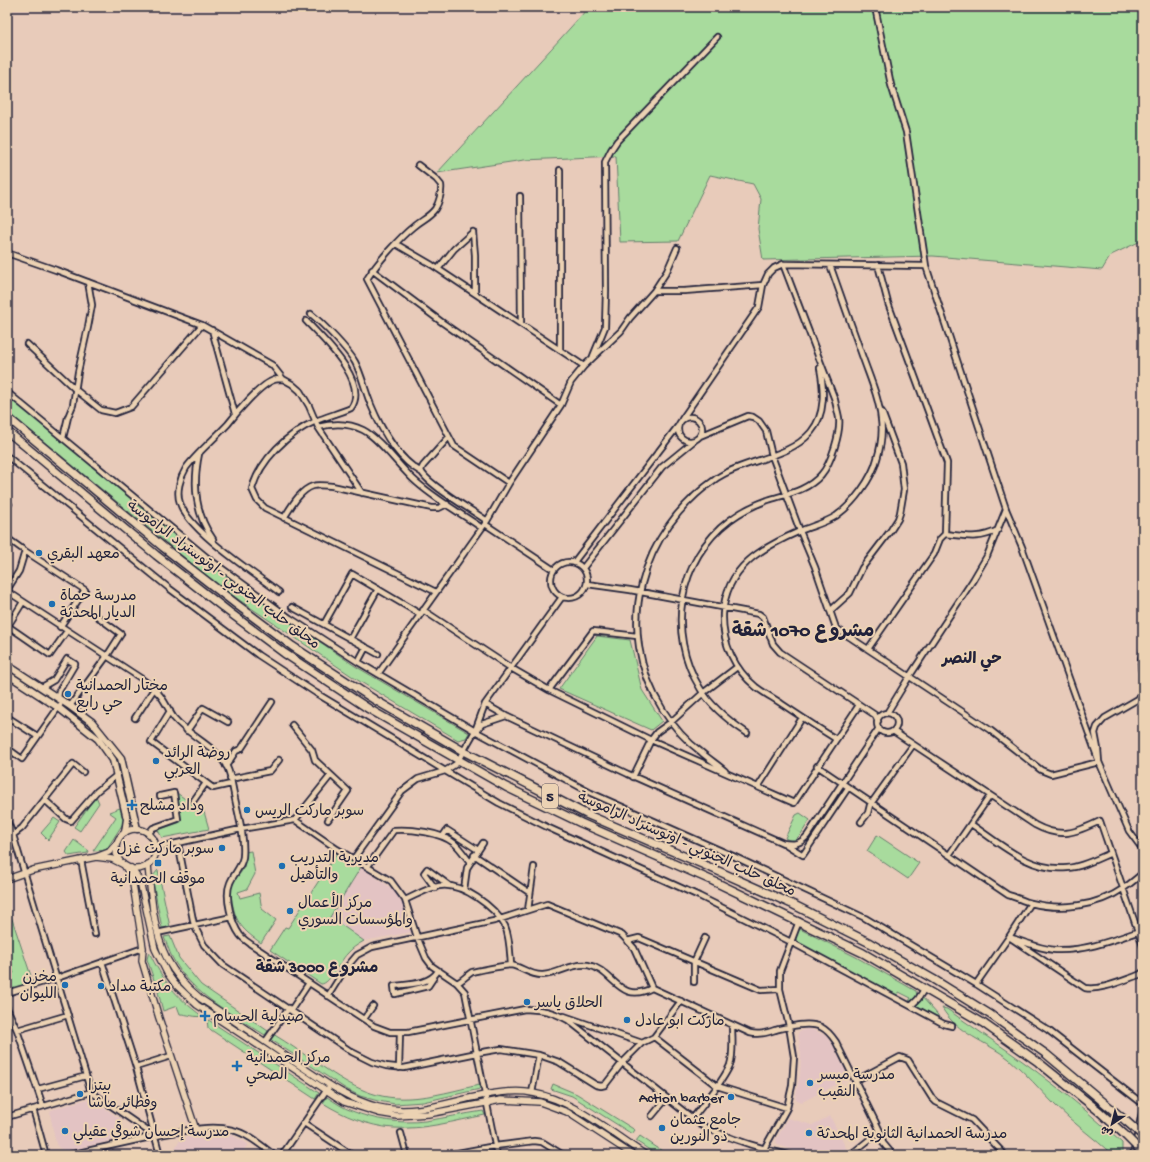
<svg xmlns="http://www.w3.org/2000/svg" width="1150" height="1162" viewBox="0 0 1150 1162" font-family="'Gochi Hand','Playpen Sans Arabic',sans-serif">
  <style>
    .built { fill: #e3c3c3 }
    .green { fill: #a8db9d; stroke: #657e6c }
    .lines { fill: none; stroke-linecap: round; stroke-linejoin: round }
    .minor-casing { stroke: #22223b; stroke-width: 8 }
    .tertiary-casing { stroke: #22223b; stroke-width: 8 }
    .secondary-casing { stroke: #22223b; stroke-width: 9 }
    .trunk-casing { stroke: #22223b; stroke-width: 10 }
    .minor { stroke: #ecd2b3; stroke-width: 4.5 }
    .tertiary { stroke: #ecd2b3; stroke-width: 5.5 }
    .secondary { stroke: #ecd2b3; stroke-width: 6 }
    .trunk { stroke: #ecd2b3; stroke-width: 7 }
    .trunk-bridge-casing { stroke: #22223b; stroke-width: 10; stroke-linecap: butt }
    .trunk-bridge { stroke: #ecd2b3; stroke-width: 7 }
    .poi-dot { fill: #1f6fb2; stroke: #ecd2b3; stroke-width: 1.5 }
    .labels { text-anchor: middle; stroke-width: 4; stroke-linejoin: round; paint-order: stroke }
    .shield { fill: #ecd2b3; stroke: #5f575f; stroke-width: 1 }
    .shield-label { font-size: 14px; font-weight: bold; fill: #22223b }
    .poi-label { font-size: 15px; fill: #22223b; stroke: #ecd2b3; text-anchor: start }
    .street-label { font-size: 15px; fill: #22223b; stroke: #ecd2b3 }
    .neighbourhood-label { font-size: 16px; font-weight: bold; fill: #22223b; stroke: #ecd2b3 }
    .district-label { font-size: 19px; font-weight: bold; fill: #22223b; stroke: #ecd2b3 }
  </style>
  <rect width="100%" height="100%" fill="#e8cbba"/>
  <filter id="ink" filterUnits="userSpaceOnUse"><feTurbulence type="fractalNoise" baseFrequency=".025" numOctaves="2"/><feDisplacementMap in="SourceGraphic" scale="8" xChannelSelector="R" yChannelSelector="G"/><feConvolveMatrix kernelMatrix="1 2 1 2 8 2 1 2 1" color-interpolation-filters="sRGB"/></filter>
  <g filter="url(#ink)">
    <!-- built -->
    <path class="built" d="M361,867L394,890L407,911L411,932L364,941L330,917Z
      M807,1029L814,1030L826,1036L833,1046L849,1078L802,1102L795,1099L800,1075L801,1054L798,1034L799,1031Z
      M91,1098L121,1120L114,1140L67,1151L59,1148L56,1144L50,1114L51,1110Z
      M830,1116L849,1154L847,1155H806L776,1144V1140L788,1118L812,1125Z
      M204,1133L231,1135L248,1144L241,1155H184L175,1148L181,1139Z"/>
    <!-- green -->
    <path class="green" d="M589,7H1143V242L1141,241L1111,255L1102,270L933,256L763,260L758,229L761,199L753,184L710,175L678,241L620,242L616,156L524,160L437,173C487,118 539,63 589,7Z
      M7,396L218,569L294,624L355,666L469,733L466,738L458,740L359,681L248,606L215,583L7,411Z
      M597,636L630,640L642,690L662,721L651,730L559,689Z
      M177,793L196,807L202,805L209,829L162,838L158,830L181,822Z
      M96,796L99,803L80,831L74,827Z
      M120,808L124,822L106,850L93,851L116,817L109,812Z
      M800,813L810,820L801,834L795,840H789L785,838L796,815Z
      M54,818L60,822L48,840L41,833Z
      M877,835L919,863L908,879L867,851Z
      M74,840L89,851L88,853L69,856L66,852Z
      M251,851L255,874L247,889L238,892L240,898L259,893L262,909L276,920L261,943C243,930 236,924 232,901C231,896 230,890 232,886C234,879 241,874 244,867C245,863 245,856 245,852Z
      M337,853L348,857L361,867L330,917L364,941C357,945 352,948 347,954C340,961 330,984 321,984L270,950L285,927L288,928Z
      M158,870L170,927L162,928L152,877Z
      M7,904L33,982L7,991V976L14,973L7,958Z
      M800,929L856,957L914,990L916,991L917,996L915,1000L909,1001L911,998L899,992L898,996L799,943L795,938L798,930Z
      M170,936L179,958L201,985L268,1031L265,1035C232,1014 191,994 172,957C169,951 167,944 164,937Z
      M149,952C163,981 176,997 202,1016C196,1018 187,1014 180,1014L177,1006L163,1011L158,992L160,991L158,985L156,986L147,959Z
      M922,997L938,1015V1017L916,1006Z
      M942,1008L947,1009C979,1032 1013,1053 1045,1078C1072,1098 1097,1120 1122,1143V1155H1113C1094,1138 1073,1123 1055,1105C1040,1090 1026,1073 1009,1059C986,1041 957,1034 942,1008Z
      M207,1019L319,1093L315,1099L208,1028Z
      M273,1034C288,1043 302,1053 317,1063C347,1083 371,1100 409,1098C433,1097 456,1090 479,1085L480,1089L423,1102L395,1104L378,1101L360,1096L346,1089L270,1039Z
      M553,1084L577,1094L635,1130L632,1134L572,1096L551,1089Z
      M327,1097C335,1102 343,1108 352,1111C374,1120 401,1124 425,1121C444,1118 463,1114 483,1111L485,1115C455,1121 423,1130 393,1128C368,1126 344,1116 323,1103Z
      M640,1136L665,1153L669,1155H657L636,1141Z"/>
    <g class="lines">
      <!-- minor casing -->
      <g class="minor-casing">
        <path id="minor" d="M875,7L891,85L906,132L926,266L1006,509L1022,547L1099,762L1129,831L1143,850
          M418,165L436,179L441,185C442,192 439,203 435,209C429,217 421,220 414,226C399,238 377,263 367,279L454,446L509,483
          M520,196L521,324
          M473,232L475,255V293
          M396,244L432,265L584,366
          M7,253L56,270L202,325L272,365L283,379L292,384L300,391L309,406L318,427L362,493
          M830,265C841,296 852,327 863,358C870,378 879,398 881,419C883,433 881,446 877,459C872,479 853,504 836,516C825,523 812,526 800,531C761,548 726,567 723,614C722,643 734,669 756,687C764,693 773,698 782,704C800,716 818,728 836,739
          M438,269L454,249L473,232
          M372,270L443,323L561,405
          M654,291H684L763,285
          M311,314C323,324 348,349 355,362C362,375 365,391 371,405C381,429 398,459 421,472
          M306,321C322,338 370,382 351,408C340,413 328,416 316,421C288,433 260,460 252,489L257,500L265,508L436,592
          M212,330L235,414
          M27,344L76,390L101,410L115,413L131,407L202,325
          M560,350V170
          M593,356L605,327L606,290L605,162L611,150L617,141L717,37
          M7,392L209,559L290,618L358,662L475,731L591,793L733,856L865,918L976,984L1048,1030L1143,1104
          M678 429a12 12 0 1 1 24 0a12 12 0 1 1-24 0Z
          M682,419L759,307L763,285L768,274L774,268L783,264L926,266
          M318,427C333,423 349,423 363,430C379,438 398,465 413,479C433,498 459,512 482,528
          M700,436L748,416L753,417L759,421L766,431L772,456L800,531L815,567L836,628L990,730L1041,770L1051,774L1099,762L1098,749L1095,733L1097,727L1105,718L1138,699L1143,691
          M449,437L423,466L421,470C423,482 475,512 487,521
          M63,438L68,417L73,405L78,372L88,327L92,305L88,282
          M199,454C193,483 195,514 213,539
          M7,456L170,589L258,655L316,693L447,772L499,803L549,828L699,896L791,942L944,1024L952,1026
          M7,506L9,504
          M284,518C291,507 300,490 313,486C319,484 326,486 332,486L432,508H439L447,504
          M485,524L554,570
          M945,534C966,536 978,540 998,530
          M7,538L25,551L19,571L7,590
          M25,551L85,590L60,627
          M551 580a18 18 0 1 1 36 0a18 18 0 1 1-36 0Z
          M574,562L678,426
          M583,568L662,467L695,440
          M587,584L630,590L759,614L763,617L773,644L780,652L875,715L878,721
          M7,591L142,679C147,683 154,688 158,693C165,700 168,710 174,718C190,737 215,745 227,767C231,775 232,785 234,794C238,814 245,836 243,857C241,868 234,873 230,883C224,897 232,924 240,935C243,939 248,942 252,945L374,1026L390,1032H408L525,1009C543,1010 552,1011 568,1020L701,1125C729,1139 759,1148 789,1155
          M279,592C254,573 188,530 180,503C176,492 180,478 186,468C196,454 215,438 228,424C237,412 261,384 274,380C276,379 280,379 283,379
          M23,602L8,626L50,655L67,631
          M292,607L378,654
          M423,610L511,668L549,690L651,740L794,803L859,705
          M830,611L850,593L862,568L891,530L898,519L900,513L904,490L901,463L882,412
          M324,624L352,574L420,614
          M350,639L378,589
          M868,649L934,554L940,539L945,534L947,463L888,303L878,265
          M1143,651C1140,660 1140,667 1143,676
          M358,662L366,647
          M378,674L487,521L509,483L561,405L571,382L584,366L621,331L630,318L654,291L667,271L677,248
          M42,687L54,680L67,659L75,664L59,691L58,698
          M549,690L593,631L637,636
          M485,704L506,716L628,774L783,843C794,845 800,844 807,836L879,728
          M70,706L107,656L121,634L98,617
          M170,711L151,742L213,788L231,784
          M887,713L909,677L973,580L987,556L1006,509
          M877 723a10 10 0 1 1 20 0a10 10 0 1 1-20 0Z
          M7,717L37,736
          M135,718L154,689
          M292,725L312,750L315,760L348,791L328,820
          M477,730L482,724L506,716
          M187,731L203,708L228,722
          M893,731L1035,825C1061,839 1075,833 1100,821L1143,946
          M747,733C729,721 711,707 700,688C666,633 678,559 730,520C742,511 754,505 768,500C787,494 807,491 821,475C831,464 841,432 839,418C838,412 836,406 835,400L783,264
          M7,748L22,759L60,705
          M226,766L236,751L241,749L272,702
          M817,766L1008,895C1016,897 1023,901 1031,903C1061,911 1098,906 1124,888C1130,884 1137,878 1143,873
          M725,771C717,764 709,759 701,752C686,741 673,726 663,710C612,629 640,531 717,478C745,459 788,459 811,432C826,414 824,389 820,368
          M633,777L651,740L657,732L671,722L703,693L737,667
          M230,779L270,771L279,760
          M758,787L802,718
          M45,800L66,819L71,821L97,791L117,775
          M194,800L206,783
          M7,820L13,835L91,1092L155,1136C179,1132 208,1124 232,1130C247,1133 262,1146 274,1155
          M295,820L337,849L391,881L405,900L417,937L426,958L432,966L457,983L465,992L497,1155
          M861,822L868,813L870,805L913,745
          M971,824C999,843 1030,872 1067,868C1082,867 1097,859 1111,853
          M148,834L153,828L178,819L174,793L160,796
          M443,836L447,830L478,850
          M7,838L13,835L22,828L73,764L83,772
          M178,843L194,925L204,945L223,965L352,1052L372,1062L386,1066L404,1068L477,1053L501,1049L539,1055L559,1062L596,1085L601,1086L605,1085L622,1063L642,1043L654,1037L681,1001
          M787,845L803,855L848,788
          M155,848L241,829L295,820L331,775
          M474,855L530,893
          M949,855L990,796
          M354,858L402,791L418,779L445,771L456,764L475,731L485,704L562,597
          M81,860L95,934
          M368,866L394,830C411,829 440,832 454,843C460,848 465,856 470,862
          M435,888L424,873L427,869L450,886
          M464,890L467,868L483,843
          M405,900C416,895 428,888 439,886C462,882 495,907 505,926C510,938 510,952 511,965
          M1031,903L1009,937C1024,942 1040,949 1056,950C1084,951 1111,941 1137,932
          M528,910L534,867
          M157,933L232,917
          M627,941L639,938L761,990L780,989
          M102,962L136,1067L160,1155
          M434,977L428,986L395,994L394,986C409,984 429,985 438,971
          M694,982V962L705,938
          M457,983C463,980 467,975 472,972C475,971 507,965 511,965C522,967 531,976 543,975C558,974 572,963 588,965C614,970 619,1005 652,988L750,1033C759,1035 766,1033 775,1030C787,1027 808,1021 821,1027C827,1030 832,1036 836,1042L880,1131L883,1143L893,1155
          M976,984L1009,937L1085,988C1100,991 1124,980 1139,975L1143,972
          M7,993L57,978L143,948
          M328,996L345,969L357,955L372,947L494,921L547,904L622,935L634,948L652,988
          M911,1006L918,999L923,991
          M7,1008L17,1030L43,1106
          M291,1010L309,983
          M564,1016L642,1043
          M364,1019L373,1006
          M17,1030L68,1015
          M654,1037L717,1086L787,1108
          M265,1042L289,1008
          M136,1067L171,1056
          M399,1068L400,1033
          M855,1081L900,1057L908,1060L932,1098L936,1102L972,1120L1005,1155
          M38,1089L86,1076
          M532,1093L539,1055
          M33,1109L46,1155
          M652,1116L667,1098
          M7,1117L91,1092
          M693,1118C704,1103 723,1082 730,1065C734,1053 732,1037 732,1025
          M304,1123L352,1155
          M401,1133L407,1155
          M69,1155L155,1136
          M282,1155L328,1088
          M447,1155L495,1146L534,1141L542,1142L563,1155
          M763,1155L764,1149L787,1108L792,1086L794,1057L789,1026L780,989V971L799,921
          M850,1155L880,1131
          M1133,1155L1143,1108"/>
      </g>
      <!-- tertiary casing -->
      <g class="tertiary-casing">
        <path id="tertiary" d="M116 849a20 20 0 1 1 40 0a20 20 0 1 1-40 0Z
          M96,857L112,859L124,865L132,878L143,948L142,961L159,1018L196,1130
          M148,864C149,879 151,894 153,910C159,949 169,973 201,999C233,1020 264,1041 296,1063C322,1080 347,1099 378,1107C409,1115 440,1105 470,1098C490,1094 513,1089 533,1093C574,1100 611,1133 646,1155
          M131,868L140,881L155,949L167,973L175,984L197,1005L344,1102L379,1113L397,1116L428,1114L501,1100L540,1102L567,1112L633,1155
          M7,879L33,870L96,857L109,852L116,844"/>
      </g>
      <!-- secondary casing -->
      <g class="secondary-casing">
        <path id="secondary" d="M7,665L70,706L92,722L121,758L137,829
          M7,674L59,708L98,739L113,760L127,819L125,832"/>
      </g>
      <!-- trunk casing -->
      <g class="trunk-casing">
        <path id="trunk" d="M7,417L163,547L236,604L292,646L375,700L463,751L586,814L716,870L794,905L870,943L933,979L991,1015L1046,1054L1126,1121
          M7,431L156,555L229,612L284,653L369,709L506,787L581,823L713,881L863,953L983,1023L1038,1062L1100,1112L1125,1135"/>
      </g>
      <!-- minor -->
      <use href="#minor" class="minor"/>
      <!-- tertiary -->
      <use href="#tertiary" class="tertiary"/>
      <!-- secondary -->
      <use href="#secondary" class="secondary"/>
      <!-- trunk -->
      <use href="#trunk" class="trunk"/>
      <!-- trunk-bridge casing -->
      <g class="trunk-bridge-casing">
        <path id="trunk-bridge" d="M1126,1121L1143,1136
          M1125,1135L1143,1153"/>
      </g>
      <!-- trunk-bridge -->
      <use href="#trunk-bridge" class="trunk-bridge"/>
    </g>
  </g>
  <!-- markers -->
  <g class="poi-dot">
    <circle cx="39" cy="553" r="4"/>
    <circle cx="52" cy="604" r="4"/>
    <circle cx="68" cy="694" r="4"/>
    <circle cx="156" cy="761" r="4"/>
    <path d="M130 799h4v4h4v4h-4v4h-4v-4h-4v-4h4z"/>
    <circle cx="247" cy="810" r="4"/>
    <circle cx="222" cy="848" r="4"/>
    <rect x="154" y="859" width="8" height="8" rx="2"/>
    <circle cx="282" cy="866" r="4"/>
    <circle cx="290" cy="911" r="4"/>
    <circle cx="65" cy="985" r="4"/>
    <circle cx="101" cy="986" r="4"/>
    <circle cx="527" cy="1002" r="4"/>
    <path d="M203 1010h4v4h4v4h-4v4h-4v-4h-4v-4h4z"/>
    <circle cx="627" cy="1020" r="4"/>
    <path d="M235 1060h4v4h4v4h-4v4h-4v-4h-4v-4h4z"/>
    <circle cx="810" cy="1083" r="4"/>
    <circle cx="80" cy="1094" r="4"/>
    <circle cx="731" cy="1097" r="4"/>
    <circle cx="662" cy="1128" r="4"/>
    <circle cx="65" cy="1131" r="4"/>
    <circle cx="809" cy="1133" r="4"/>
  </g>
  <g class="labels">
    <!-- shield labels -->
    <rect class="shield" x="542" y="784" width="16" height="24" rx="3"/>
    <g class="shield-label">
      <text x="550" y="801">5</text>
    </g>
    <!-- poi labels -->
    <g class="poi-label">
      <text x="47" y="558">معهد البقري</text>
      <text x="60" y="600">مدرسة حماة<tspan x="60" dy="17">الديار المحدثة</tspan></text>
      <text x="76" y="690">مختار الحمدانية<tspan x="76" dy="17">حي رابع</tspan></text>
      <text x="164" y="757">روضة الرائد<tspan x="164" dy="17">العربي</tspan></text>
      <text x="140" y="810">وداد مشلح</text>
      <text x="255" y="815">سوبر ماركت الريس</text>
      <text x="214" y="853" text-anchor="end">سوبر ماركت غزل</text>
      <text x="290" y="862">مديرية التدريب<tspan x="290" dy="17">والتأهيل</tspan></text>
      <text x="158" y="883" text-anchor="middle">موقف الحمدانية</text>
      <text x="298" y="907">مركز الأعمال<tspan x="298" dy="17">والمؤسسات السوري</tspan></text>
      <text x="57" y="981" text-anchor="end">مخزن<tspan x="57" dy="17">الليوان</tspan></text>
      <text x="109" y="991">مكتبة مداد</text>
      <text x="535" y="1007">الحلاق ياسر</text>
      <text x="213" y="1021">صيدلية الحسام</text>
      <text x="635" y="1025">ماركت ابو عادل</text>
      <text x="246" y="1062">مركز الحمدانية<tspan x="246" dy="17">الصحي</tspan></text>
      <text x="818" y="1079">مدرسة ميسر<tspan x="818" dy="17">النقيب</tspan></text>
      <text x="88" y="1090">بيتزا<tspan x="88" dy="17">وفطائر ماشا</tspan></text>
      <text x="723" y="1102" text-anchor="end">Action barber</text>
      <text x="670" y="1124">جامع عثمان<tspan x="670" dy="17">ذو النورين</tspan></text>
      <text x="73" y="1136">مدرسة إحسان شوقي عقيلي</text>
      <text x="817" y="1138">مدرسة الحمدانية الثانوية المحدثة</text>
    </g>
    <!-- street labels -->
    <g class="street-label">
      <text transform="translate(224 574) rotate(37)" y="5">محلق حلب الجنوبي - اوتوستراد الراموسة</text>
      <text transform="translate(687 843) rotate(24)" y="5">محلق حلب الجنوبي - اوتوستراد الراموسة</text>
    </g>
    <!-- neighbourhood labels -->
    <g class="neighbourhood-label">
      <text x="972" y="663">حي النصر</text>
      <text x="317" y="972">مشروع 3000 شقة</text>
    </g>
    <!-- district labels -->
    <g class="district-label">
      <text x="803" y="636">مشروع 1070 شقة</text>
    </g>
  </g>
  <!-- margin -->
  <rect width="1150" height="1162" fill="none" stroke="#ecd2b3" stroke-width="24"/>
  <rect x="12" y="12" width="1126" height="1138" fill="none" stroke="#22223b" stroke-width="1.5" filter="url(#ink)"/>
  <!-- north arrow -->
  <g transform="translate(1112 1124) rotate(215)" stroke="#ecd2b3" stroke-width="3" paint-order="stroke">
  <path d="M0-3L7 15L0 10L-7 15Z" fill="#22223b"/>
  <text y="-6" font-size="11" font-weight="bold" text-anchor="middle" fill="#22223b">ش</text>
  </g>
</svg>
